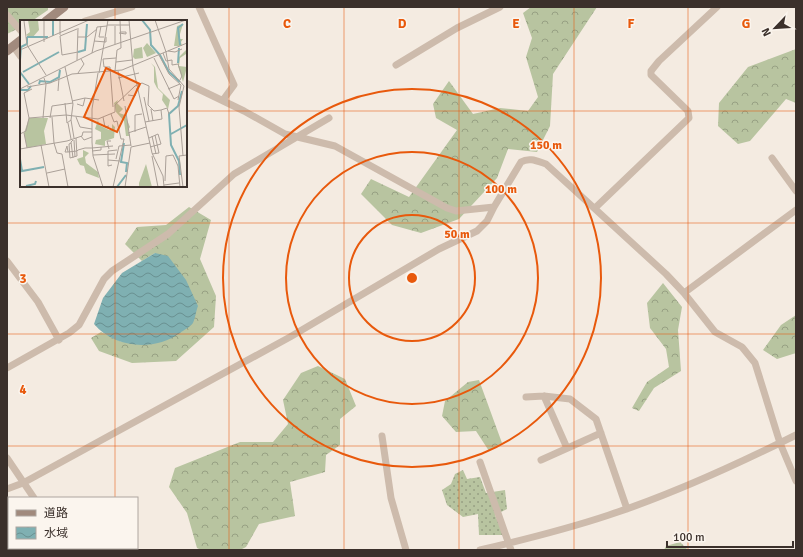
<svg xmlns="http://www.w3.org/2000/svg" width="803" height="557" viewBox="0 0 803 557" font-family="Signika,'Noto Sans JP',sans-serif">
  <style>
    .grass { fill: url(#grass-dots) }
    .forest { fill: url(#forest-crowns) }
    .water { fill: url(#water-waves) }
    .lines { fill: none; stroke-linecap: round; stroke-linejoin: round }
    .street { stroke: #cdbbac; stroke-width: 7 }
    .secondary { stroke: #a18a7d; stroke-width: 9 }
    .grid { fill: none; stroke: #e8590c; stroke-width: 1; stroke-opacity: 0.55 }
    .ring { fill: none; stroke: #e8590c; stroke-width: 2 }
    .inset-river { fill: none; stroke: #7fb0b2; stroke-width: 2 }
    .inset-road { fill: none; stroke: #aaa098; stroke-width: 1 }
    .view { fill: #e8590c; fill-opacity: 0.15; stroke: #e8590c; stroke-width: 2 }
    .inset-edge { fill: none; stroke: #3b302b; stroke-width: 2 }
    .grid-label { font-size: 13px; text-anchor: middle; font-weight: bold; fill: #e8590c; stroke: #fbf5ee; stroke-width: 3; stroke-linejoin: round; paint-order: stroke }
    .centre { fill: #e8590c; stroke: #fbf5ee; stroke-width: 2 }
    .ring-label { font-size: 12px; text-anchor: middle; font-weight: bold; fill: #e8590c; stroke: #fbf5ee; stroke-width: 3; stroke-linejoin: round; paint-order: stroke }
  </style>
  <defs>
    <pattern id="grass-dots" width="8" height="8" patternUnits="userSpaceOnUse"><rect width="8" height="8" fill="#b8c4a0"/><path d="M2 2h.1M6 6h.1" fill="none" stroke="#97a083" stroke-width="1.8" stroke-linecap="round"/></pattern>
    <pattern id="forest-crowns" width="20" height="18" patternUnits="userSpaceOnUse"><rect width="20" height="18" fill="#b8c4a0"/><path d="M2 6a3 3 0 1 1 6 0M12 15a3 3 0 1 1 6 0" fill="none" stroke="#97a083"/></pattern>
    <pattern id="water-waves" width="16" height="10" patternUnits="userSpaceOnUse"><rect width="16" height="10" fill="#7fb0b2"/><path d="M0 5q4-4 8 0t8 0" fill="none" stroke="#699091"/></pattern>
  </defs>
  <rect width="100%" height="100%" fill="#f4ebe1"/>
  <!-- grass -->
  <path class="grass" d="M463,470L467,479L480,477L486,493L505,490L507,509L495,515L504,535H479L478,514L463,517L447,505L442,490L451,484L455,474Z"/>
  <!-- forest -->
  <path class="forest" d="M7,7H48V10L32,21H21V27L7,34Z
    M531,7H597L553,74L550,126L537,152L508,149L497,178L459,219L421,233L392,225L361,194L371,179L409,197L457,130L436,118L433,104L449,81L473,114L500,108L528,111L538,97L526,57L532,38L523,13Z
    M796,49V103L786,99L750,141L738,144L718,126L719,103L748,67Z
    M189,207L211,220L200,259L216,296L214,327L176,361L132,363L99,351L91,338L101,332L122,342L155,253L142,261L125,244L137,227L166,225Z
    M663,283L682,307L678,330L681,371L654,388L639,411L632,408L647,382L669,367L666,349L650,328L647,303Z
    M796,315V353L777,359L763,350L781,325Z
    M318,366L345,379L356,406L340,419V445L326,455L325,472L290,482L295,516L259,524L246,547L240,550H201L197,548L187,513L169,487L175,468L240,442H273L288,424L283,400L301,373Z
    M479,380L502,443L489,451L476,431L456,432L442,416L445,401L468,382Z
    M680,542L688,550H664L666,546Z"/>
  <!-- water -->
  <path class="water" d="M155,253L168,256L186,280L198,306C196,311 195,319 193,323C190,327 184,330 180,333C155,351 115,349 94,324L103,298L122,273Z"/>
  <g class="lines">
    <!-- street -->
    <path class="street" d="M199,7L234,85L223,100
      M7,15L21,31
      M85,21L132,7
      M13,46L21,57
      M396,65L457,28L500,7
      M186,83L244,111L285,134L335,146L447,208L456,211L494,207L521,162C529,157 537,161 546,164L666,274L684,293L715,332L742,347L755,363L780,443L796,481
      M772,158L796,191
      M595,208L689,118L688,111L651,75V71L659,61L717,7
      M7,261L38,302L59,340
      M684,293L796,210
      M7,368L69,333L79,325L104,279L112,271L168,234L234,174L329,118
      M544,396L567,448
      M526,397L544,396L570,399L596,419L627,509
      M382,436L391,498L406,550
      M7,458L34,498
      M541,460L601,433
      M480,462L511,550
      M7,489L23,483L290,337L439,249L477,231L487,221L494,207
      M67,548L68,550
      M480,550C523,540 567,529 609,515C673,494 736,465 796,435"/>
    <!-- secondary -->
    <path class="secondary" d="M46,21L64,7
      M7,51L21,40"/>
  </g>
  <!-- grid -->
  <path class="grid" d="M115,7V21M229,7V550M344,7V550M459,7V550M574,7V550M688,7V550M7,111H21M186,111H796M115,186V498M7,223H796M7,334H796M7,446H796M115,548V550"/>
  <!-- distance rings -->
  <g class="ring">
    <circle cx="412" cy="278" r="63"/>
    <circle cx="412" cy="278" r="126"/>
    <circle cx="412" cy="278" r="189"/>
  </g>
  <!-- overview -->
  <g transform="translate(20 20)">
    <rect width="167" height="167" fill="#f4ebe1"/>
    <path d="M163,4L160,14V19H163L161,22L162,26H154L157,6Z" fill="#b8c4a0"/>
    <path d="M8,0H18L19,10L12,18L6,15L10,12ZM167,29L166,34L160,38L159,46L167,47L163,62L158,46V38ZM131,43L135,47L138,68L150,80L148,89L142,80L143,74L137,68L134,62V47ZM98,80L97,83L103,89L99,93L105,95L110,107L108,110L110,116H106L104,101L96,92L94,83ZM78,100L79,105L89,110L92,109V104L95,107L94,118L85,121V126L75,124L76,120L81,119V112L75,109ZM63,130L69,133L65,137L66,143L78,152L79,158L66,153L64,146L60,145L57,139L63,137ZM126,144L132,167H119V163Z" fill="#b8c4a0"/>
    <path d="M127,23L136,33L127,37L123,28ZM122,27L123,38L115,39L113,37L114,29ZM9,98H28L24,111L26,124L7,128L4,113Z" fill="#b8c4a0"/>
    <path class="inset-river" d="M122,0L130,10L131,25L140,35L149,52L160,62M33,16V0M7,17H28M160,25L158,8L163,4M58,32L65,30L67,4M0,40L1,27L7,24V17M158,43L159,28M0,52L9,64M3,52L39,32M19,64L20,61L30,62L39,57L40,50M0,70H8L11,66M151,114L167,105M104,123L101,142L107,143L106,152M0,139L2,151L24,147M160,155L159,141L151,125L149,94L158,86L162,71M6,166L15,164L16,161M97,167L106,155"/>
    <path class="inset-road" d="M109,0L113,47L132,133L143,156L144,167M135,0L146,32M4,1L7,25L26,55M87,5H110M81,6L79,17H84M95,6V24M99,13L106,14V12H101M40,15V0M40,16L42,35L58,32M40,16L57,9M58,17H67L77,9M74,21L86,22V17M24,22V0M0,30L69,0M148,31L155,32L162,29M146,32L149,49L164,66L159,87M72,33L77,7L87,6M143,33L146,41L152,40V45L158,44L162,56L160,60M139,35L149,54L161,65L158,80M134,38L154,79L159,76M57,40L58,8M96,42L112,40M45,47L53,84L51,100L54,118M95,51L97,30L101,28L100,0M98,51L104,81M58,53L64,44L61,39M78,53L72,89V122L73,136L83,167M79,53L88,0M98,58L119,53M7,67L30,63L52,54L102,50L167,23M0,69L76,31L166,0M148,69L160,64M38,71L39,58M108,75L115,76L117,68M124,77L129,101M52,81L65,78L79,80M45,83L47,103L51,100M57,84L63,86L65,78M105,86L111,126M93,87L90,47H84L83,39L96,38M159,87L163,136M131,89L133,101M91,94L94,102L97,101L101,119H104L93,167M32,97L34,123L37,133L42,134L48,167M56,97L60,107L72,109M83,97L85,107L89,106M9,98L46,95L78,99L95,92V85L115,66L122,63L129,66L128,85L134,91L141,90M23,98L26,64L24,58M30,98L32,86L53,83M125,102L142,99L141,90L147,88L149,94M48,103L51,119M115,112V95L122,94M4,113L7,128M108,113L126,107M0,114L6,111L9,98L4,73L12,69M61,116L64,120L72,117M132,116L136,134M129,118L138,114L141,124L130,127M54,120L55,137M51,123L49,124L50,138L57,136L56,118M21,125L29,167M72,128L93,126M0,129L47,121L62,116L63,112H72M89,129L87,121H91M72,131L81,130V127M48,132L47,126L45,132H48L57,131L58,130L65,128H72M132,134L139,133L135,115M73,135L95,134M132,136L138,167M53,138L51,122L53,120M96,139L99,126L111,125M88,140L100,141M92,145L88,146V131L97,130M27,153L45,149M145,161L146,136L153,135L158,146L160,167M144,165L159,163M105,167L111,127L130,123M163,167L159,136L167,135"/>
    <path class="view" d="M86,48L120,64L97,112L64,97Z"/>
    <rect width="167" height="167" class="inset-edge"/>
  </g>
  <g class="grid-label">
    <text x="287" y="28">C</text>
    <text x="402" y="28">D</text>
    <text x="516" y="28">E</text>
    <text x="631" y="28">F</text>
    <text x="746" y="28">G</text>
    <text x="23" y="283">3</text>
    <text x="23" y="394">4</text>
  </g>
  <circle cx="412" cy="278" r="6" class="centre"/>
  <g class="ring-label">
    <text x="546" y="149">150 m</text>
    <text x="501" y="193">100 m</text>
    <text x="457" y="238">50 m</text>
  </g>
  <!-- border -->
  <rect width="803" height="557" fill="none" stroke="#3b302b" stroke-width="16"/>
  <!-- legend -->
  <rect x="8" y="497" width="130" height="52" fill="#fbf5ee" stroke="#aea6a0"/>
  <rect x="16" y="510" width="20" height="6" fill="#a18a7d" stroke="#aea6a0"/>
  <text x="44" y="517" font-size="12" fill="#3b302b">道路</text>
  <rect x="16" y="527" width="20" height="12" fill="url(#water-waves)" stroke="#aea6a0"/>
  <text x="44" y="537" font-size="12" fill="#3b302b">水域</text>
  <!-- north arrow -->
  <g transform="translate(775 28) rotate(245)" stroke="#fbf5ee" stroke-width="3" paint-order="stroke">
  <path d="M0-3L7 15L0 10L-7 15Z" fill="#3b302b"/>
  <text y="-6" font-size="11" font-weight="bold" text-anchor="middle" fill="#3b302b">N</text>
  </g>
  <!-- scale -->
  <path d="M667 541v6h126v-6" fill="none" stroke="#3b302b" stroke-width="2"/>
  <text x="673" y="541" font-size="12" fill="#3b302b" stroke="#fbf5ee" stroke-width="3" paint-order="stroke">100 m</text>
</svg>
